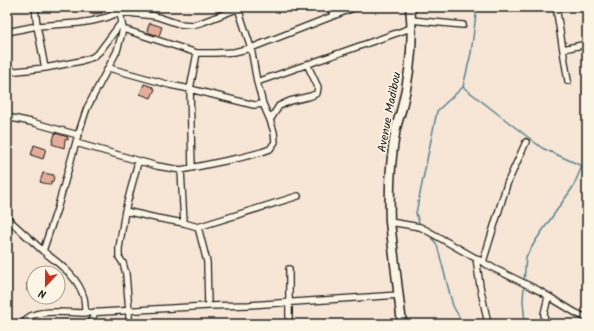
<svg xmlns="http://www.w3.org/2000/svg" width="594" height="331" viewBox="0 0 594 331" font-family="Kalam,sans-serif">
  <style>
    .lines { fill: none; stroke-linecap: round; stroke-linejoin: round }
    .stream { stroke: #598493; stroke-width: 1.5 }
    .building { fill: #e4ac9b; stroke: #1c1c1c }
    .street-casing { stroke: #1c1c1c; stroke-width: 8 }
    .secondary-casing { stroke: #1c1c1c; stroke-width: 11 }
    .street { stroke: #fcf5e5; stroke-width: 5.5 }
    .secondary { stroke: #fcf5e5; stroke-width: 8 }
    .labels { text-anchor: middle; stroke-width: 3.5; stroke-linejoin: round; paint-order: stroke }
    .street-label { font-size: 12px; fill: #1c1c1c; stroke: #fcf5e5 }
  </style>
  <rect width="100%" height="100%" fill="#f7e6d6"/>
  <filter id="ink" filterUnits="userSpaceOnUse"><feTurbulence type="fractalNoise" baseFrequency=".025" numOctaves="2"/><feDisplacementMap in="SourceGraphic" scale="8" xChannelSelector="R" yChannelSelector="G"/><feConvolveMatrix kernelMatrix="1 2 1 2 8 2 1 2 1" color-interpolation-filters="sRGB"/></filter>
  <g filter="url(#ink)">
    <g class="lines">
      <!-- stream -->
      <path class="stream" d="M463,87L542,148L582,166L573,187L536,240L526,257L524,282
        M582,166L587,170
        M422,226L419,223L416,213L437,111L463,87L471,53L477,7
        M430,235L437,245L453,306L462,322V324
        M524,286L523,301L525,324"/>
    </g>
    <!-- building -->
    <path class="building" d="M90,7H101L102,13L91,14Z
      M150,23L162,27L159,36L147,32L148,27Z
      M144,84L153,87V88L155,89L151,98L140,94Z
      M55,133L68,137V140L65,139L64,148L52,144Z
      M34,145L46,149L44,155L43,159L31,155Z
      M43,173L54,175L53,182L51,181V185L40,182Z
      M27,283H34V291H27Z"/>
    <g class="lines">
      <!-- street casing -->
      <g class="street-casing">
        <path id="street" d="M35,7L37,26L45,68
          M330,7L333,16
          M556,7L568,81
          M411,20L463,25
          M123,29L197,53H215L234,52L251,48L356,7
          M7,32L37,26L79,23L92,21L108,17L120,12L155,16L179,24L192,25L203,22L242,7
          M563,49L587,44
          M109,68L170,85L190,89L254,105L263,104
          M7,72L45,68L81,61L93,57L100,51L121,23
          M257,82L411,28
          M7,117L31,122L78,135
          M270,120L279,106L290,101L311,96L317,93L318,87L307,64
          M76,143L157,166L181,170L239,158L262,152L270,149L275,142L274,132L270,120L263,104L257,82L251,48L238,8
          M138,162L125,211L156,218L184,223
          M192,168L190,89L197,53
          M181,170L184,223L198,227L207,262L208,306
          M125,211L119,248V257L123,263L126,274L129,311V324
          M7,218L43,251
          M390,222L420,227L426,230L493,268L538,290L576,313L587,318
          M198,227L298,196
          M476,258L480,286L488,324
          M483,262L507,184L526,142
          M289,269V324
          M85,313L208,306L249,305L399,295
          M23,324C25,322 27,319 29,317C40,309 71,313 85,313C85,308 85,302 84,298C78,276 59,264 43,251L58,206L78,135L87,108L117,51L123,29L119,7
          M90,324L95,312
          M545,324L544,314L548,297"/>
      </g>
      <!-- secondary casing -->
      <g class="secondary-casing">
        <path id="secondary" d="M402,324L390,222C389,193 390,163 395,134C396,125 400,116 402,107C410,75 414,40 410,7"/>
      </g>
      <!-- street -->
      <use href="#street" class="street"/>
      <!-- secondary -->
      <use href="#secondary" class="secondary"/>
    </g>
  </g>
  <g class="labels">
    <!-- street labels -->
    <g class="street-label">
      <text transform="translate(389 112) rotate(-79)" y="4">Avenue Madibou</text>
    </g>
  </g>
  <!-- margin -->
  <rect width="594" height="331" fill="none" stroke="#fcf5e5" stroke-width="24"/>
  <rect x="12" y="12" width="570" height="307" fill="none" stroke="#1c1c1c" stroke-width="1.5" filter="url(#ink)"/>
  <!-- north arrow -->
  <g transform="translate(46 285) rotate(202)"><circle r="19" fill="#fcf5e5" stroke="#a29e95"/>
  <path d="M0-3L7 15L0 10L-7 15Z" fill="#c8321e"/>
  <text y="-6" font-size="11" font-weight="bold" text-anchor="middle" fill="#1c1c1c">N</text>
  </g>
</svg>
